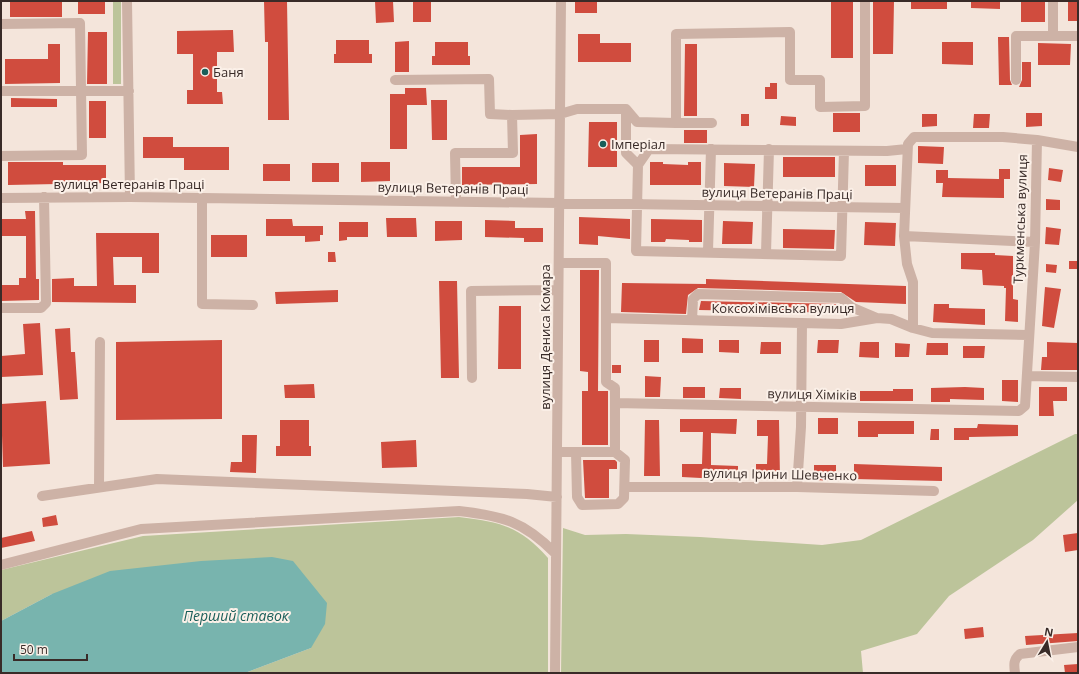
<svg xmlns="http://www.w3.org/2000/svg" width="1079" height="674" viewBox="0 0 1079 674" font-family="'Open Sans',sans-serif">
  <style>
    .green { fill: #bcc49a }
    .water { fill: #78b4ae }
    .building { fill: #d04c3e }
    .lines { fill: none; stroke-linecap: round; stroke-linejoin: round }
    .minor { stroke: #cdb2a6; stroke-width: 10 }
    .poi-dot { fill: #195e59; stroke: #fbf0e8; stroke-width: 1.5 }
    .labels { text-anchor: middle; stroke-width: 4; stroke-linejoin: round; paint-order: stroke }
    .poi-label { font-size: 13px; fill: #392b28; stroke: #fbf0e8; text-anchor: start }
    .street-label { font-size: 13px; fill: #392b28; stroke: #fbf0e8 }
    .water-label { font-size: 14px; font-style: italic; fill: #195e59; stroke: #fbf0e8 }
  </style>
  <rect width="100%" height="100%" fill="#f4e5db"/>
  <!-- green -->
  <path class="green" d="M113,1H121V84H113Z
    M1075,434H1078V500L1033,540L949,596L917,634L861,651L863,673H561L563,528L585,535L626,534L700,537L822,545L861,540Z
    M459,517C500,522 520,526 548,558V673H245L311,648L52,594L1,621V570L143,536Z"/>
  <!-- water -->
  <path class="water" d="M272,557L293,561L327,603L325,624L311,648L245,673H1V621L52,594L110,571L201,561Z"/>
  <!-- building -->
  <path class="building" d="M10,1H62V17H10Z
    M78,1H105V14H78Z
    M264,1H287L289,120H268V42H265Z
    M375,1H393L394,22L376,23Z
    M413,1H431V22H413Z
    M575,1H597V13H575Z
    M831,1H853V58H831Z
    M873,1H894L893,54H873Z
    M911,1H947V9H911Z
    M971,1H1000V9L971,8Z
    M1021,1H1045V22H1021Z
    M1068,1H1078V21H1068Z
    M233,30L234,52H217V92H222L223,104H187V90H193V54H177V31Z
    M88,32H107V84H87Z
    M578,34H600V43H631V62H578Z
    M998,37H1009L1010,80L1012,85H999Z
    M336,40H369V54H372V63H334V54H336Z
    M409,41V72H395V42Z
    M435,42H468V56H470V65H432V56H435Z
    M942,42H973V65L942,64Z
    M1038,43L1071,44L1070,65H1038Z
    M48,44H60V83L5,84V59H48Z
    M685,44H697V116H684Z
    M1022,62H1031V87H1019L1022,80Z
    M770,83H777V99H765V87H770Z
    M405,88H426L427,105H407V149H390V94H405Z
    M11,98L57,99V107H11Z
    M431,100H447V140H432Z
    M89,101H106V138H89Z
    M833,113H860V132H833Z
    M1026,113H1042V126L1026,127Z
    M741,114H749V126H741Z
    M922,114H937V126L922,127Z
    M974,114H990L989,128H973Z
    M781,116L796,117V126L780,125Z
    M589,122H617V167H588Z
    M684,130H707V143H684Z
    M537,134V184L462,185V167H520V135Z
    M143,137H173V147H229V170H184V158H143Z
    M918,146L944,147L943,164L918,163Z
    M783,157H835V177H783Z
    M8,162H63V165H106V183L8,185Z
    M361,162H390V181L361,182Z
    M650,162H663V164L688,165V162H701V185H650Z
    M312,163H339V182H312Z
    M724,163L755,164L754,187L724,186Z
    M263,164H290V181H263Z
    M865,165H896V186H865Z
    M1049,168L1063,170L1061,182L1048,180Z
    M999,169H1010V179H1004V198L942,197L943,183H936V170H948V178L999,179Z
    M1046,199L1060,200V210H1046Z
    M25,211H35L36,279H39V300L1,301V285H19V278H26V236H1V219H26Z
    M579,217L630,219V239L598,236V245L579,244Z
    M386,218H416L417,237H387Z
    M266,219H292L293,226H323V235H320V241L305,242V236H266Z
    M651,219L702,220V242H689V240L666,239L665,242H651Z
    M485,220L515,221V228H543V242H524V238L485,237Z
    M435,221H462V240L435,241Z
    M723,221L753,222L752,244H722Z
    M339,222H368V237H347V240L339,241Z
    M865,222L896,223L895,246L864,245Z
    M1046,227L1061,229L1059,245L1045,244Z
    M783,229L835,230L834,249L783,248Z
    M96,233H159V273H142V257H113L114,285H136V303L52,302V279L74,278V286H97Z
    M211,235H247V257H211Z
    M328,252H335L336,262H328Z
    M961,253H995V255L1013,256V299L1018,300V322L1005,321L1006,288H1004V286L983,285L982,270L961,269Z
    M1069,261H1078V269H1069Z
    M1046,264L1057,265L1056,273L1046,272Z
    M580,270H599L598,391H608V445H582V391H588V372L580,371Z
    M706,279L906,286V304L856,302L841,292L698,288L688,295L686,314L621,312L622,283L706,284Z
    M439,281H457L459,378H441Z
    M1045,287L1061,289L1054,328L1042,326Z
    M338,290V302L276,304L275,292Z
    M701,301L838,304L845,310V313L699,310Z
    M934,304H949V308L985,309V325L933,322Z
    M499,306H521V369H498Z
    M40,323L43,375L1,377V356L25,354L23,324Z
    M70,328L71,352H75L78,399L60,400L55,329Z
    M682,338L703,339V353H682Z
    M222,340V419L116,420V342Z
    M644,340H659V362H644Z
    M719,340H739V353L719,352Z
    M818,340H839L838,353H817Z
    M761,342H781V354H760Z
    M860,342H879V358L859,357Z
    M1047,342L1078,343V370H1041L1042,357H1047Z
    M895,343L910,344L909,357H895Z
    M927,343H948V355H926Z
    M963,346H985L984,358H963Z
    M612,365H621V373H612Z
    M645,376L661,377L660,397H645Z
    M1002,380H1018V402L1002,401Z
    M314,384L315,398H285L284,385Z
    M683,387H705V398H683Z
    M965,387L984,388V400L950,399V402H931V388Z
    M1039,387H1067V401H1053L1054,416H1039Z
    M720,388H741V399L719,398Z
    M893,389H913V401H860V391H893Z
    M46,401L50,464L3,467L1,404Z
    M818,418H838V434H818Z
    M680,419H737L736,434L711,433V465L738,466V480L682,477V464H702L703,432H680Z
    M280,420H309V446H311V456H276V446H280Z
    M645,420H659L660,476H644Z
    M757,420H779L780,479L756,478V464H767L768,436H757Z
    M858,421H914V434H878V437H858Z
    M978,424L1018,425V436L969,437V440H954V428H977Z
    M931,429H939V440H930Z
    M242,435H257L256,473L230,472L231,462H242Z
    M416,440L417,467L382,468L381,442Z
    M583,460H615L617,462V469H609V498H585Z
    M854,464L942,467V481L854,479Z
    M814,465H836V481L814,480Z
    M56,515L58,525L43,527L42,518Z
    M32,531L35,541L1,548V538Z
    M1078,533V550L1065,552L1063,535Z
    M983,627L984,637L965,639L964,629Z
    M1078,633V641L1026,645L1025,636Z
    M1078,664V673H1065L1064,665Z"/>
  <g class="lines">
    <!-- minor -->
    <path class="minor" d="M127,1L130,197
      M1053,1V36
      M1,24L80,23L82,155L1,156
      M395,80L489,79L490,114L512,115
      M1016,80V36H1078
      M1,91H129
      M626,109V153L638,165L636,251L841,256L844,151
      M712,123H676V34L790,32V80H820V107L865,106V1
      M1037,140L1078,147
      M638,165L649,149L887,151L907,149
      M1,198L130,197L905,208
      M202,198V304L253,305
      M456,201L455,153H513L512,115L560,114L577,109H626L637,122L676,123
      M904,236L1035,242
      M708,251L711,149
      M766,253L769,149
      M559,263H606V382L615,388V452L625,460L624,498L618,504L582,505L577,497L576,452
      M1,308H41L46,303L44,197
      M606,318L841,324L877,318L891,319L913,328L932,333L1028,335
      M692,320L693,299L698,294L841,298L851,307L877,318
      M1028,376L1078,377
      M472,378L471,291L558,290
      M615,403L1019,411L1025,406L1035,242L1037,140L1003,137H914L908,144L904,236L907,264L913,282V328
      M557,452H615
      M99,487L100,342
      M626,487H797L934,491
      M797,487L801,427L802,323
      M42,496L157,479L527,494L557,497
      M1,565L141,529L459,511C503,516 523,521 555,553
      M555,673L561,1
      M1015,673C1014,665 1013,660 1020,654L1078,647"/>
  </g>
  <!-- markers -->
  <g class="poi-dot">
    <circle cx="205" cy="72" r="4"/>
    <circle cx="603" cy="144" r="4"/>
  </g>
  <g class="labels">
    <!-- poi labels -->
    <g class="poi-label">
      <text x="213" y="77">Баня</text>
      <text x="611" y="149">Імперіал</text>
    </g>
    <!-- street labels -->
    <g class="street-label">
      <text x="129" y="189">вулиця Ветеранів Праці</text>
      <text transform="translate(453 188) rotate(1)" y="5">вулиця Ветеранів Праці</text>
      <text transform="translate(777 193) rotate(1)" y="5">вулиця Ветеранів Праці</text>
      <text transform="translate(1020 219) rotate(-88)" y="5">Туркменська вулиця</text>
      <text x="783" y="313">Коксохімівська вулиця</text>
      <text transform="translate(545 337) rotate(-90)" y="5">вулиця Дениса Комара</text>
      <text transform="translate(812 394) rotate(1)" y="5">вулиця Хіміків</text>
      <text transform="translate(780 474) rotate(1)" y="5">вулиця Ірини Шевченко</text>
    </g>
    <!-- water labels -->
    <g class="water-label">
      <text x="236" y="621">Перший ставок</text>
    </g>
  </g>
  <!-- border -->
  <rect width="1079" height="674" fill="none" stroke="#392b28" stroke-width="4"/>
  <!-- north arrow -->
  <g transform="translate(1047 642) rotate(10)" stroke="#fbf0e8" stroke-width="3" paint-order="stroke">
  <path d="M0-3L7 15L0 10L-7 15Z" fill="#392b28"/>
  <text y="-6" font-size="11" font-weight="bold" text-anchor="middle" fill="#392b28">N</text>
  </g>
  <!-- scale -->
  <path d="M14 654v6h73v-6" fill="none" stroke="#392b28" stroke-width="2"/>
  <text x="20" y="654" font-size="12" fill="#392b28" stroke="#fbf0e8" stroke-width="3" paint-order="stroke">50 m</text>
</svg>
